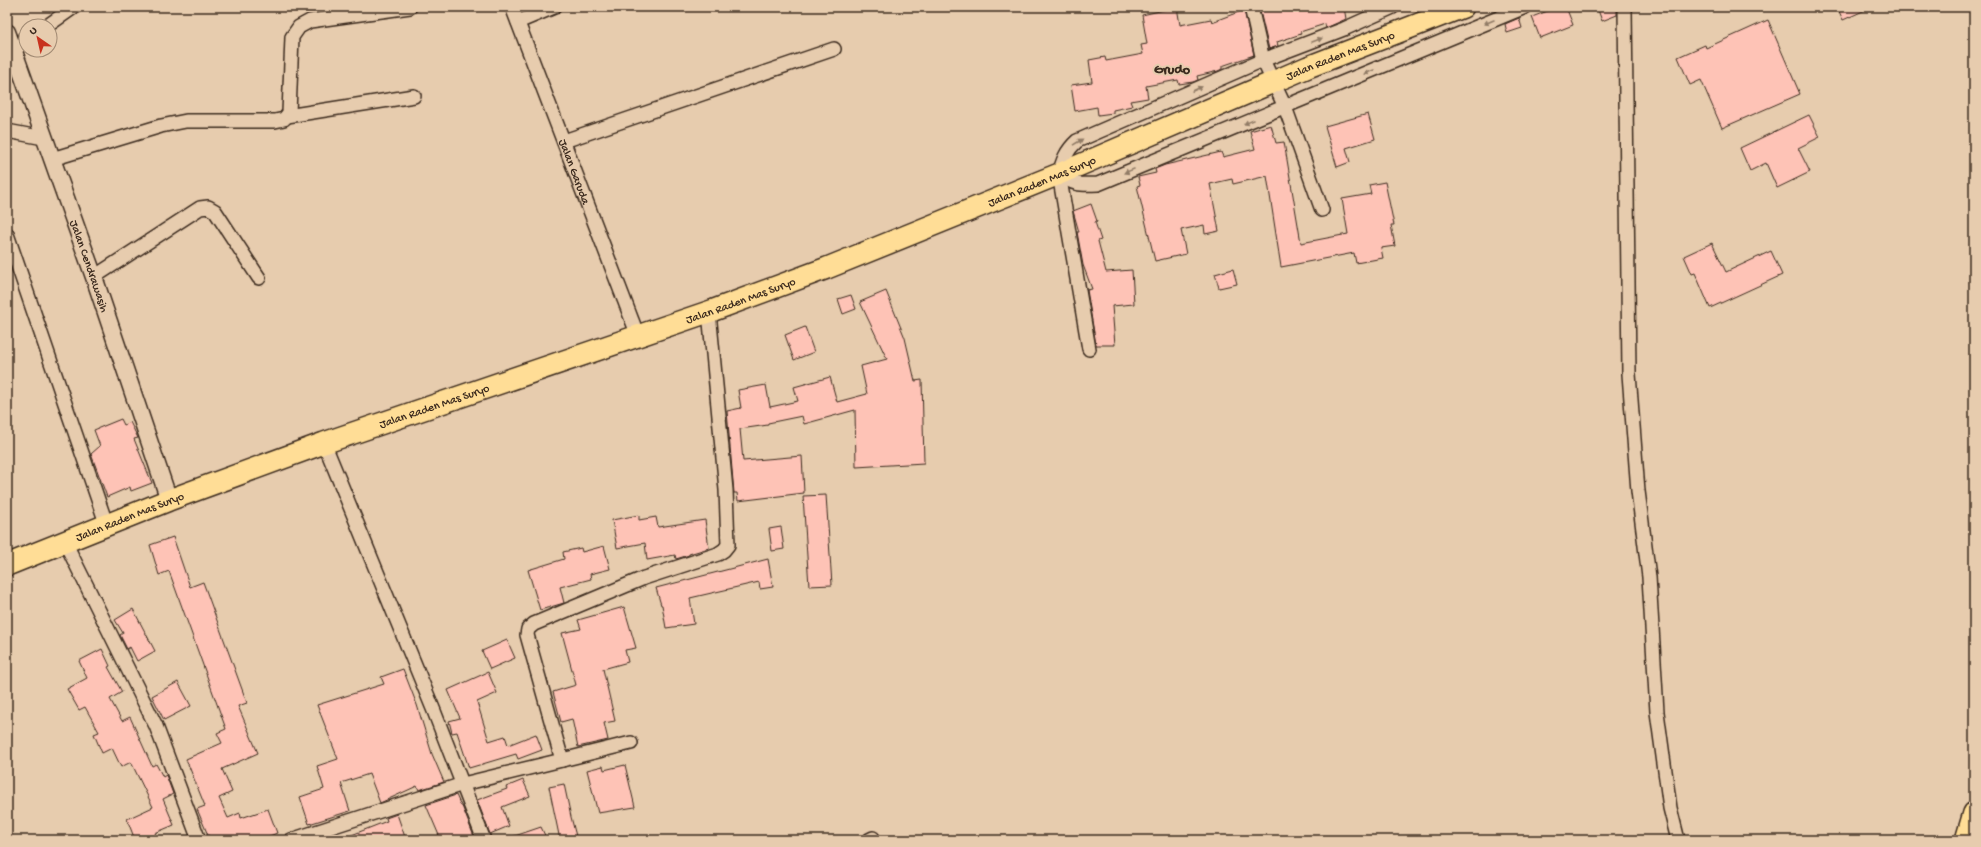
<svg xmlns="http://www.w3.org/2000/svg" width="1981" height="847" viewBox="0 0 1981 847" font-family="'Gochi Hand',sans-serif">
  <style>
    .building { fill: #fec3b6; stroke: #3b2a1e }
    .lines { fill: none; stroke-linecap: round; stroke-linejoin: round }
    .minor-casing { stroke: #3b2a1e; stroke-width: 16 }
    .tertiary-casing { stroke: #3b2a1e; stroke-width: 19 }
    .primary-casing { stroke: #3b2a1e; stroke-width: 24 }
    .minor { stroke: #e7ccae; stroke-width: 13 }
    .tertiary { stroke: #e7ccae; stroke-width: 16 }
    .primary { stroke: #ffdd96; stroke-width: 21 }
    .oneway { fill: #917b66 }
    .labels { text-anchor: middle; stroke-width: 4; stroke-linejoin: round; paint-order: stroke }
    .street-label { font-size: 12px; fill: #3b2a1e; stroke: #e7ccae }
    .quarter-label { font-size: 14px; font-weight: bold; fill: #3b2a1e; stroke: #e7ccae }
  </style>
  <rect width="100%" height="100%" fill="#e7ccae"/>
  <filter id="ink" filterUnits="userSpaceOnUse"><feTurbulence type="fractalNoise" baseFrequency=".025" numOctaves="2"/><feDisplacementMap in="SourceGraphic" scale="8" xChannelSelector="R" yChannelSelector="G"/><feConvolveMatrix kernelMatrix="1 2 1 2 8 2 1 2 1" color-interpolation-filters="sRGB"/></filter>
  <g filter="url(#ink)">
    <!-- building -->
    <path class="building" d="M1177,7L1180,25L1211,19L1212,22L1244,10L1254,55L1222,66V69L1218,71L1197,76L1198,80L1193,82L1179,84L1178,80L1146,86L1148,98L1130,101L1132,106L1113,110V113L1098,115L1097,107L1075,111L1071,85L1092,82L1089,60L1105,57L1106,61L1143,54L1141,45L1147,44L1142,15Z
      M1259,7H1344L1346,19L1326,28L1325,24L1300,32L1301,34L1277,42L1278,46L1269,49Z
      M1558,7H1566L1573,25L1540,38L1532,17Z
      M1597,7H1617V15L1602,21Z
      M1837,7H1872L1843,20Z
      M1519,18L1522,28L1507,33L1505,24Z
      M1768,20L1800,94L1722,128L1701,80L1690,85L1678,57L1705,45L1706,48Z
      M1368,114L1375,139L1346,148L1350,162L1337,167L1325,126Z
      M1809,115L1820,137L1798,148L1810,172L1777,188L1766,163L1750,171L1740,148Z
      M1271,125L1276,143L1284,142L1301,243L1348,234L1342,199L1371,194L1369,185L1385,182L1394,225H1391L1395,246L1381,248L1383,258L1356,263L1354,253L1281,267L1267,176L1233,184L1232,179L1210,184L1219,231L1205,234L1204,225L1181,230L1186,254L1155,261L1137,186L1140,185L1138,177L1156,173L1155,169L1165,165L1221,152L1223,157L1255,149L1250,131Z
      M1091,204L1097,221L1095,222L1101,240L1098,241L1106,272L1132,270L1134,304L1112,306L1115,345H1096L1087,290L1092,289L1083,265L1077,232H1079L1073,211Z
      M1712,243L1726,272L1771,251L1782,275L1710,308L1695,273L1692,274L1684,256Z
      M1233,269L1237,284L1219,288L1215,274Z
      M886,291L905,338L915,381L922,380L924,463L856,467L855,410L804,424L802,416L768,423V425L740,429L743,461L802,456L804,493L738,501L737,493H734L727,411L741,408L738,390L766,385L770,407L798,401L794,387L830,377L837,402L867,394L861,366L887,359L860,302Z
      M851,295L856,309L843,314L838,299Z
      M805,327L814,352L794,360L785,335Z
      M121,419L124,425L130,422L138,438L134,439L152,483L131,491L130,487L107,497L91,454L100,446L94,430Z
      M826,495L832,585L809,586L803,496Z
      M639,515V520L656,517L658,527L705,520L709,548L689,554V555L676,559L675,555L647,560L645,543L617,548L612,520Z
      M781,527L784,549L772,551L769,529Z
      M173,537L190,587L203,582L247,703L238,706L258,753L222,769L232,792L219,798L228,818L240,813L241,818L268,809L277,833L260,840H210L197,809L205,806L186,759L222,743L217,733L226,729L169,571L159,575L150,545Z
      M604,546L610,569L590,574L591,579L560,587L564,603L540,610L528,570L564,559L563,552L581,548L582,552Z
      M768,559L773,587L760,589L759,582L690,598L694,624L666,628L662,605H661L656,588Z
      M624,607L636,648L625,650L628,662L603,669L615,721L604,723L608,740L578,747L572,719L561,722L553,692L576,685L562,633L581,629L578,620Z
      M133,609L155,651L137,661L130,647L127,649L120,635L123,633L115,620Z
      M507,640L515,658L490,669L482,651Z
      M102,649L110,666L108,667L122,692L110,699L122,721L130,717L152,766L156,764L163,777L166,775L173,794L163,799L174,825L155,833L158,840H135L127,819L153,807L131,762L121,767L112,748L102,753L94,734L99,732L85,707L79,710L67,689L87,678L79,661Z
      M403,669L417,705L432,754L444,782L419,790L417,786L380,803L369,774L341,783L350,811L309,824L300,797L324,789L317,766L338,759L317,705L384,684L381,677Z
      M488,672L497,693L477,702L489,741L505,736L508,745L536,734L542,750L518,759L516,754L469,768L457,732L452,733L449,721L460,718L448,690Z
      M178,682L191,706L164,720L152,696Z
      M625,765L635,807L598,813L587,770L603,766L604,770Z
      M523,780L530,796L502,807L509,826L490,834L477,800L507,789L506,787Z
      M564,784L571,817L577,840H560L549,787Z
      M456,795L461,806H462L475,839L441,840L426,805Z
      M397,814L406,840H339L387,821L386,818Z
      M541,827L547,840H509V838Z"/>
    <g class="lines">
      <!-- minor casing -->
      <g class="minor-casing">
        <g id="minor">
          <path id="s1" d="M512,7L638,336"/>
          <path d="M1251,7L1263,60L1285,107L1322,210"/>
          <path d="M1625,7L1629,374L1638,491L1649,577L1657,712L1670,808L1678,840"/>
          <path d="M518,22L554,7"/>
          <path d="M47,26L74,7"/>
          <path d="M14,50L26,41"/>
          <path d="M287,116L414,96"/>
          <path d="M7,131L44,138"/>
          <path d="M564,141L834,49"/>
          <path d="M52,159L161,126L186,121H275L284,119L289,113L292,37L299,27L310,21L410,7"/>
          <path d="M1059,174C1074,185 1079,185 1098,184L1525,7"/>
          <path d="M7,234L107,526"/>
          <path d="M94,277L200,208L208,207L215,211L259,278"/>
          <path d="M1089,349L1059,174C1063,160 1066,151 1077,141L1263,60L1344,29L1393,7"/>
          <path d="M324,443L434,711L484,840"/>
          <path d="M65,542L156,726L199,840"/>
          <path d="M562,760L631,743"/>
          <path d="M291,840L463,784L562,760L527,635L528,629L534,624L644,578L718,554L724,550L728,545L726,490L709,312"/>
          <path d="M869,840L873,838"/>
        </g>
      </g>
      <!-- tertiary casing -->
      <g class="tertiary-casing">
        <g id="tertiary">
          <path id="s2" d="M7,32L94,277L169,500"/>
        </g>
      </g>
      <!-- primary casing -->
      <g class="primary-casing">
        <g id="primary">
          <path id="s3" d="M7,565L169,500L324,443L714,310L827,268L1059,174L1308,67L1463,7"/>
          <path d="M1966,840L1974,813"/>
        </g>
      </g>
      <!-- minor -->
      <use href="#minor" class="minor"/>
      <!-- tertiary -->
      <use href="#tertiary" class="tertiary"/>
      <!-- primary -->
      <use href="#primary" class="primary"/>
    </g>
    <!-- one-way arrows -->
    <defs><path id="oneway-solid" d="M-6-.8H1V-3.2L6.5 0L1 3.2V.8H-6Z"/></defs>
    <g class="oneway">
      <use href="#oneway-solid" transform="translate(1489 22) rotate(157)"/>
      <use href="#oneway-solid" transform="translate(1317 40) rotate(-21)"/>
      <use href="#oneway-solid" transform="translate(1369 72) rotate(157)"/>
      <use href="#oneway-solid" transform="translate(1197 89) rotate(-24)"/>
      <use href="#oneway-solid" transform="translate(1249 122) rotate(158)"/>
      <use href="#oneway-solid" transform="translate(1078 142) rotate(-32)"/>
      <use href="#oneway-solid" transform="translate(1129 171) rotate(158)"/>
    </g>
  </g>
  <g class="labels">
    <!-- street labels -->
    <g class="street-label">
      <text dy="4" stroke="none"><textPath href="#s3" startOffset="1428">Jalan Raden Mas Suryo</textPath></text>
      <text dy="4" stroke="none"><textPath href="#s1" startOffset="176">Jalan Garuda</textPath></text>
      <text dy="4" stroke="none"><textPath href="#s3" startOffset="1104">Jalan Raden Mas Suryo</textPath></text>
      <text dy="4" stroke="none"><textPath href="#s2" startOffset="248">Jalan Cendrawasih</textPath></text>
      <text dy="4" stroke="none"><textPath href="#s3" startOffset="780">Jalan Raden Mas Suryo</textPath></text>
      <text dy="4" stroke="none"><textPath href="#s3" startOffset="456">Jalan Raden Mas Suryo</textPath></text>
      <text dy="4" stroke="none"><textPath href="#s3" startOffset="132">Jalan Raden Mas Suryo</textPath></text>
    </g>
    <!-- quarter labels -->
    <g class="quarter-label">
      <text x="1172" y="73">Grudo</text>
    </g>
  </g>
  <!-- margin -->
  <rect width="1981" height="847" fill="none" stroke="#e7ccae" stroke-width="24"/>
  <rect x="12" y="12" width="1957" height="823" fill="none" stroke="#3b2a1e" stroke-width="1.5" filter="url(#ink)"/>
  <!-- north arrow -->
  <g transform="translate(38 38) rotate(326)"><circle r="19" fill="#e7ccae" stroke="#a28b74"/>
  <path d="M0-3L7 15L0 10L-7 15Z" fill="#c8321e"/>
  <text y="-6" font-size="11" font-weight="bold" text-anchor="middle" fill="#3b2a1e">U</text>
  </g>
</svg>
